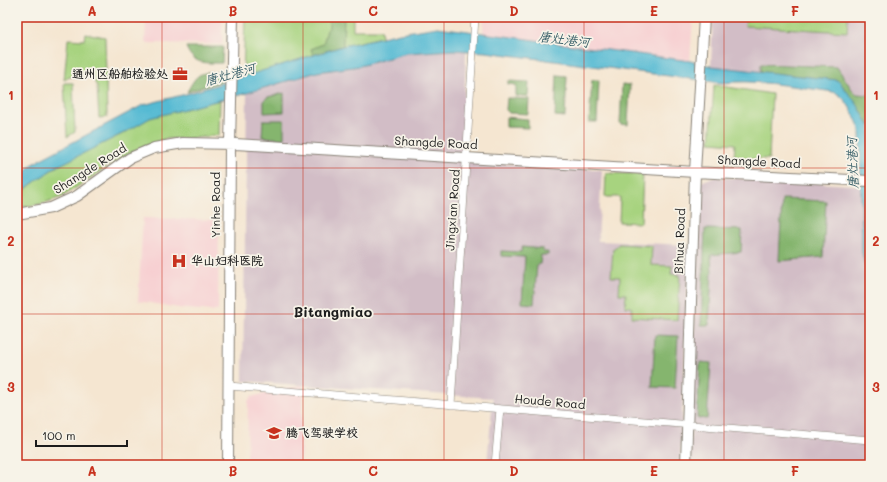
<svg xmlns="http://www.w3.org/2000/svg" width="887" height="482" viewBox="0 0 887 482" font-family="Mali,'LXGW WenKai TC',sans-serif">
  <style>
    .built { fill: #f7cfd1 }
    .industrial { fill: #d2bdc6 }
    .green { fill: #a7d37f; stroke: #62784e }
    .forest { fill: #85b56e; stroke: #506845 }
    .water { fill: #55bad3; stroke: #386b78 }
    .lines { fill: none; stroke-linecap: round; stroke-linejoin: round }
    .street-casing { stroke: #888176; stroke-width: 8 }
    .secondary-casing { stroke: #888176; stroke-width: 12 }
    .street { stroke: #fff; stroke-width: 7 }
    .secondary { stroke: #fff; stroke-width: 10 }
    .grid { fill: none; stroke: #c8321e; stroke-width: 1; stroke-opacity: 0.55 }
    .labels { text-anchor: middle; stroke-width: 3.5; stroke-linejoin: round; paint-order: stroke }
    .poi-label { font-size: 12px; font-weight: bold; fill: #1c1c1c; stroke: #f7f3e8; text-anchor: start }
    .street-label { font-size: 12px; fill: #1c1c1c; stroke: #f7f3e8 }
    .water-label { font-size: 13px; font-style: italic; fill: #335b65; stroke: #f7f3e8 }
    .quarter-label { font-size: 14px; font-weight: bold; fill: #1c1c1c; stroke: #f7f3e8 }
    .neatline { fill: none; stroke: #c8321e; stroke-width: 1.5 }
    .grid-label { font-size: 13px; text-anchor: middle; font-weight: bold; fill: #c8321e }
  </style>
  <rect width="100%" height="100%" fill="#f7f3e8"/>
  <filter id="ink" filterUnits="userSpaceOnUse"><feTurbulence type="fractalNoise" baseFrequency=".025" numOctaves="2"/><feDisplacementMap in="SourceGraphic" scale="8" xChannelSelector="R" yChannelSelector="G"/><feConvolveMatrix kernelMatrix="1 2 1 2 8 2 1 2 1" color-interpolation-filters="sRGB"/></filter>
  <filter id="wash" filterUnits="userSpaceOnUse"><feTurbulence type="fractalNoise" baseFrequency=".012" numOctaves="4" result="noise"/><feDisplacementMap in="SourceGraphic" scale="16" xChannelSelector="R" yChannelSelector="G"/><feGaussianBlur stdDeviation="0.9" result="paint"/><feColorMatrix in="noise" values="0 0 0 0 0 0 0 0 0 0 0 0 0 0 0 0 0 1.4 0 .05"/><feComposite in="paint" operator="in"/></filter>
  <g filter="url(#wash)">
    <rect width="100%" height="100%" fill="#f5e6d1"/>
    <!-- built -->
    <path class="built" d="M146,17H222V44L145,43Z
      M484,17H693L690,61L483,33Z
      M143,218L219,220L218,311L185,309L138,301Z
      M303,385L300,465H247L248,401L251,397Z"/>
    <!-- industrial -->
    <path class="industrial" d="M713,17H870V131V127L841,84L711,66Z
      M466,50L462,161L602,170L598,241L689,245L680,465H487L493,398L243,381L247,93L317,72L360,66L407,53Z
      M713,177L870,186V465H690L697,256L701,182Z"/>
    <!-- green -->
    <path class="green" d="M245,17H353V30H381L382,37L343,46L243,77Z
      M746,17H848L847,32L745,26Z
      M85,33L105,37L107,117L99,118L97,87L92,76L70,77L64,80L68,39L84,40Z
      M64,83H73L75,132L67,137Z
      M714,85L772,94L769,159L734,158L735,144L710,142Z
      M220,100L219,135L196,138L165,139L137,149L111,164L62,197L41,204L17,208V198C47,166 88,151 126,132C135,127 143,120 152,117C175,110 198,105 220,100Z
      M606,173L643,174L641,223L619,222L620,197H605Z
      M619,244L652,246L651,265L672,266L671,274L680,275L677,320L632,317V307H625L626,294H619L620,277H611L613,249Z"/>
    <!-- forest -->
    <path class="forest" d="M332,17H344L343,46L313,55L311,49L323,44L327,30L329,28V18Z
      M186,47H223L222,63C206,63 193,65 186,47Z
      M761,64L837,67L853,91L857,94L870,95V131V127L837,80L761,72Z
      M222,72V81L187,92C198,71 200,73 222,72Z
      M557,75L567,76L565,117L555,116Z
      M592,80H599L597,122H589Z
      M508,81L529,82L528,96H516V85L508,84Z
      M622,84L630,85L628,125L620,124Z
      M284,93V112L264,113V100L268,97Z
      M507,98L529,99L528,114L509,113L506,110Z
      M506,117L528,119V128L506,127Z
      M263,120H284V139L262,137Z
      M782,199L826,201L823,257L779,261Z
      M705,229L742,230L741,252L711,255L712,272L709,325H701Z
      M522,247L543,249V252H548V255H541L540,264H537L534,304L522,303L525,257L501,256V251L521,252Z
      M655,335L678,336L675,388L652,387Z
      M700,362L711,363L707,419L697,418Z"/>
    <!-- water -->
    <path class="water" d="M438,27L690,61L711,66L837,80L841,84L857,104L870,127V279L865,266L862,252L860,129C856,119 848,100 838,94C833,91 825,91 820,90C791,86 750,79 722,83L486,52L453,50L407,53L360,66L317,72L247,93L150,118L126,132L54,168L25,189L17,198V182L30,166L41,159L143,105L190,93L343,46L400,33Z"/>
  </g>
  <g filter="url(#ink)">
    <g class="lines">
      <!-- street casing -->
      <g class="street-casing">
        <path id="street" d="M229,386L870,440
          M451,405L475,17
          M495,465L500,409"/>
      </g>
      <!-- secondary casing -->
      <g class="secondary-casing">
        <path id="secondary" d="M17,214L51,208L77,196L130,158L154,148L183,143L235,144L695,172L870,181
          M228,465L230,144L233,17
          M686,465L695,172L704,17"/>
      </g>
      <!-- street -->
      <use href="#street" class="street"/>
      <!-- secondary -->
      <use href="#secondary" class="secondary"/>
    </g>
  </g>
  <!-- grid -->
  <path class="grid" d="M162,17V465M303,17V465M444,17V465M584,17V465M724,17V465M17,168H870M17,314H870"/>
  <!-- icons -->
  <defs>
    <g id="office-bare" transform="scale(1.2)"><path d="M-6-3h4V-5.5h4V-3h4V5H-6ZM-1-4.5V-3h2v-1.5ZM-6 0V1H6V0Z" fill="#c8321e" stroke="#f7f3e8" stroke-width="2.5" paint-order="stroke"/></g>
    <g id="hospital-bare" transform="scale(1.2)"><path d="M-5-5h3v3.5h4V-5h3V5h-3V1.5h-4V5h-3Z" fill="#c8321e" stroke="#f7f3e8" stroke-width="2.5" paint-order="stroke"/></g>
    <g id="school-bare" transform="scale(1.2)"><path d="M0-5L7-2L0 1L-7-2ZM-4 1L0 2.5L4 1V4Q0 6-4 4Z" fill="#c8321e" stroke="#f7f3e8" stroke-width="2.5" paint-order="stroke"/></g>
  </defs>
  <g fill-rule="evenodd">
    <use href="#office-bare" x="180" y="74"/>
    <use href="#hospital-bare" x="179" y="261"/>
    <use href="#school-bare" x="274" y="433"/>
  </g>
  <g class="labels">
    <!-- poi labels -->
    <g class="poi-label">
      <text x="168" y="78" text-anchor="end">通州区船舶检验处</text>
      <text x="191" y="265">华山妇科医院</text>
      <text x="286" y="437">腾飞驾驶学校</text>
    </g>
    <!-- street labels -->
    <g class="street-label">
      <text transform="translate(436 143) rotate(3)" y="4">Shangde Road</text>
      <text transform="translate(759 162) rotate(3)" y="4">Shangde Road</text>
      <text transform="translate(90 169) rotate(-32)" y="4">Shangde Road</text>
      <text transform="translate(216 205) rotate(-90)" y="4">Yinhe Road</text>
      <text transform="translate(453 210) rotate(-86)" y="4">Jingxian Road</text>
      <text transform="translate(680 241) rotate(-88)" y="4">Bihua Road</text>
      <text transform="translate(550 402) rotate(5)" y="4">Houde Road</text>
    </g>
    <!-- water labels -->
    <g class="water-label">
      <text transform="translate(564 39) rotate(7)" y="5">唐灶港河</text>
      <text transform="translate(230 74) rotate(-15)" y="5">唐灶港河</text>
      <text transform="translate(852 163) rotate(-92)" y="5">唐灶港河</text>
    </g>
    <!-- quarter labels -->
    <g class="quarter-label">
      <text x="333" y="317">Bitangmiao</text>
    </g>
  </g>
  <!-- margin -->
  <rect width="887" height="482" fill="none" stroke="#f7f3e8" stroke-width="44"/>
  <!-- scale -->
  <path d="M36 440v6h91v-6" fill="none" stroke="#1c1c1c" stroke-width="2"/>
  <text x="42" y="440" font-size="12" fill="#1c1c1c" stroke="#f7f3e8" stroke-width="3" paint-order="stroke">100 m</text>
  <rect x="22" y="22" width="843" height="438" class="neatline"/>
  <g class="grid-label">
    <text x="92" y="16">A</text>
    <text x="233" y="16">B</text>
    <text x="373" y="16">C</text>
    <text x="514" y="16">D</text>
    <text x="654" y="16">E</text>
    <text x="795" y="16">F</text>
    <text x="11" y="100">1</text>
    <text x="876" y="100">1</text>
    <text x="11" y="246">2</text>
    <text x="876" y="246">2</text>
    <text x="11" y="392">3</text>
    <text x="876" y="392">3</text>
    <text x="92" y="476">A</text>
    <text x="233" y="476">B</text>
    <text x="373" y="476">C</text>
    <text x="514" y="476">D</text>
    <text x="654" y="476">E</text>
    <text x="795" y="476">F</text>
  </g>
</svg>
